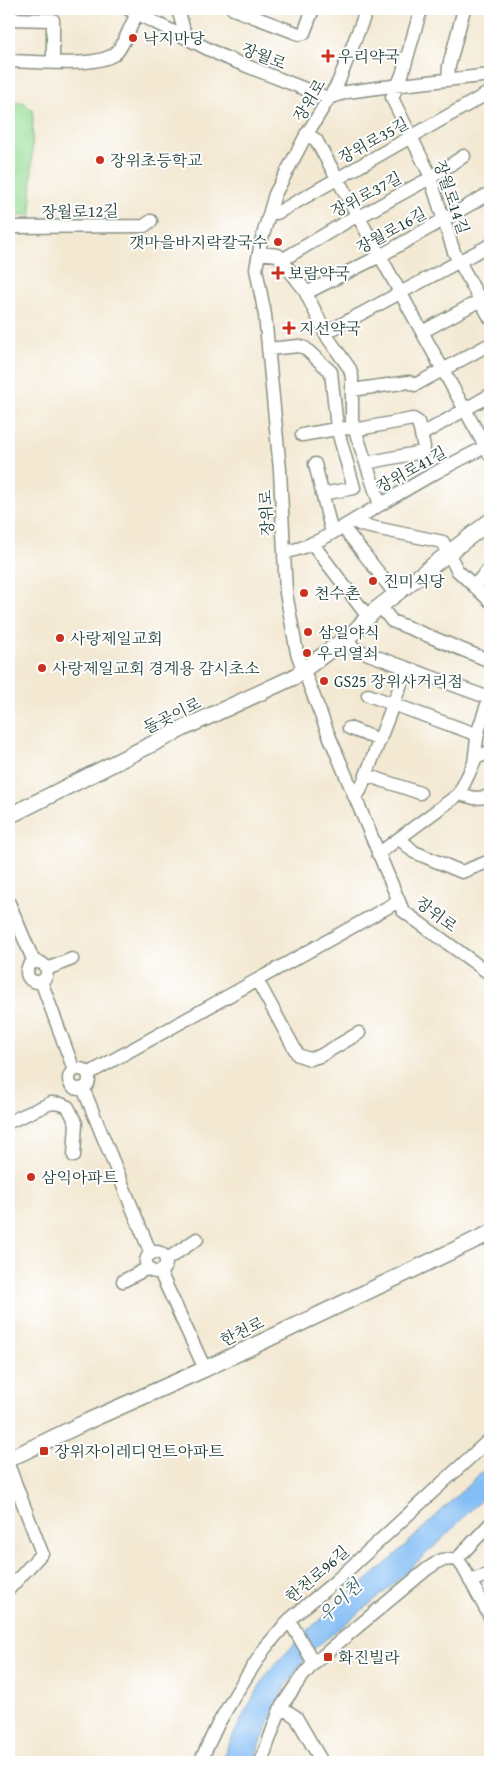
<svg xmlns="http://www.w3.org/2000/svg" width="499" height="1771" viewBox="0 0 499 1771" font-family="'Gentium Book Plus','Noto Serif KR',serif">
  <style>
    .green { fill: #98dd96; stroke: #5c8d65 }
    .water { fill: #83bdf5; stroke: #517d94 }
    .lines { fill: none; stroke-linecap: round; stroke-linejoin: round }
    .minor-casing { stroke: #899283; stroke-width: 15 }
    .major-casing { stroke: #899283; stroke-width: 18 }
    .minor { stroke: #fff; stroke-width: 12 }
    .major { stroke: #fff; stroke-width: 15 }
    .poi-dot { fill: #c8321e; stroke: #fff; stroke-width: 2 }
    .labels { text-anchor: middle; stroke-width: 4; stroke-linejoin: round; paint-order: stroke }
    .poi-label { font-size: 16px; fill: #1f3d34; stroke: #fff; text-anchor: start }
    .street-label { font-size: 16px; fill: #1f3d34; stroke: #fff }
    .water-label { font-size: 18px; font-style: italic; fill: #3d636e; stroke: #fff }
  </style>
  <rect width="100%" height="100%" fill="#fff"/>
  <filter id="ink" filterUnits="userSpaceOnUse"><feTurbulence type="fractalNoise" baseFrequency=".02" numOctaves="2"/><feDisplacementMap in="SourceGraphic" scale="10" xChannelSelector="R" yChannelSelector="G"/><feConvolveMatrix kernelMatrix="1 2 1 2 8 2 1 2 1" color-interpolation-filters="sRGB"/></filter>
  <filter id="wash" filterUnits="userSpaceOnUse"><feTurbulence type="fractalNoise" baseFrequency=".0096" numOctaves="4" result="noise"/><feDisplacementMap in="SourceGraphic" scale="20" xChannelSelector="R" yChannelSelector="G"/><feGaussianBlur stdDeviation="1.12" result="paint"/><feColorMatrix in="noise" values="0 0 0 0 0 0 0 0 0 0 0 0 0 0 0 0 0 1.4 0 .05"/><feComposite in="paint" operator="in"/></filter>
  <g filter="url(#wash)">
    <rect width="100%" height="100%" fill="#f3e8d2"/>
    <!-- green -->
    <path class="green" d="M9,102H23L33,111L31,215H9Z"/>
    <!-- water -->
    <path class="water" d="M490,1464V1491L442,1539L385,1592L311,1651L281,1693L253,1762H220L247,1708L268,1672L307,1631L390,1560Z"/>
  </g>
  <g filter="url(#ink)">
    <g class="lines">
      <!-- minor casing -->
      <g class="minor-casing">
        <path id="minor" d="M128,9L224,57L328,98L347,92L384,87L490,75
          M178,9L186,38
          M233,9L299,34L304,33L313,9
          M367,9L338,83L304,139L275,194L261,242L256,269L265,315L280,470L286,593L297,653L328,733L403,911L490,974
          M421,9L402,75L392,98L428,171L454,252L490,318
          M9,19L53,20V62
          M9,61C33,61 100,69 117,52C124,44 132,23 137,13
          M448,79L449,66L464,9
          M306,134L316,140L490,455
          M270,213H277L490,92
          M9,227L144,226L151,221
          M259,253L278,255L304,289L328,338L350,369L352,377V421L380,505
          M282,260L351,219L359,217L430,178L464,156
          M306,293L380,256L490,193
          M422,332L490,295
          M325,333L490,245
          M268,349L299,346L305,348L331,372L337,428L354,488L322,494
          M352,390L409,382L415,385L490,344
          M302,435L342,428L359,429L413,419L418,422L424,447L422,452L366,463
          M421,435L490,395
          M315,464L332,533
          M353,521L361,525L443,542L457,570L490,601
          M343,527L396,595
          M312,543L368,617
          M284,552C313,548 338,529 363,515C403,491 448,464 490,445
          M474,586L490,568
          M380,606L392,621L490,661
          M345,638L355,649L489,698
          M368,695L478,735
          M349,728L380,740
          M475,756H481L490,751
          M366,775L420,793
          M459,794L474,798L490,797
          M354,796L360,791L407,668
          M400,839L414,852L462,872L490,861
          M378,854L459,794L474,763L478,731L490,696
          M9,903L34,962
          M27 972a10 10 0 1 1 20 0a10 10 0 1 1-20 0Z
          M47,969L72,959
          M257,980L298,1055L310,1059L320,1056L359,1033
          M41,981L74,1070
          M69 1079a10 10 0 1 1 20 0a10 10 0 1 1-20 0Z
          M88,1074L399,901
          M83,1088L151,1254
          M9,1122L51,1103L61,1104L68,1107L76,1123L74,1156
          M146 1262a10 10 0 1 1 20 0a10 10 0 1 1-20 0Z
          M166,1260L197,1239
          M160,1272L205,1369
          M123,1281L148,1268
          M9,1467L42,1553L9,1589
          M457,1559L463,1567L490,1617
          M457,1559L490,1524
          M470,1581L490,1574
          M289,1620L314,1663
          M281,1707L296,1717L322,1762
          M200,1762L218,1724L238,1690L265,1648L289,1620L337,1580L490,1439
          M261,1762L281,1707L300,1679L314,1663L427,1569L441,1560L457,1559"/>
      </g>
      <!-- major casing -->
      <g class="major-casing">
        <path id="major" d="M9,816L186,727L294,677L354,632L374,611L490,521
          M9,1459L88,1421L205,1369L490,1233"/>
      </g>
      <!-- minor -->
      <use href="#minor" class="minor"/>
      <!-- major -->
      <use href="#major" class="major"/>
    </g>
  </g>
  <!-- markers -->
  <g class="poi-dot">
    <circle cx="133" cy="38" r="5"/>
    <path d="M325.5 48.5h5v5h5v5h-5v5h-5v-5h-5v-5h5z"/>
    <circle cx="100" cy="160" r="5"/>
    <circle cx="278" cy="242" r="5"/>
    <path d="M275.5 265.5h5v5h5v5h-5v5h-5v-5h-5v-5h5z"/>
    <path d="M286.5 320.5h5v5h5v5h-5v5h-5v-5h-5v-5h5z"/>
    <circle cx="373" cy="581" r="5"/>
    <circle cx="304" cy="593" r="5"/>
    <circle cx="308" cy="632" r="5"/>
    <circle cx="60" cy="638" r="5"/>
    <circle cx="307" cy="653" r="5"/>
    <circle cx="42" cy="668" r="5"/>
    <circle cx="324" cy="681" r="5"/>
    <circle cx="31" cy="1177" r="5"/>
    <rect x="39" y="1446" width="10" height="10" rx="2.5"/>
    <rect x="323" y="1652" width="10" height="10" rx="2.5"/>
  </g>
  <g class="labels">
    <!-- poi labels -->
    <g class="poi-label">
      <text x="143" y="44">낙지마당</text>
      <text x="338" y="62">우리약국</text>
      <text x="110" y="166">장위초등학교</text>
      <text x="268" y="248" text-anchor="end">갯마을바지락칼국수</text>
      <text x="288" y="279">보람약국</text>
      <text x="299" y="334">지선약국</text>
      <text x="383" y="587">진미식당</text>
      <text x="314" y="599">천수촌</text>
      <text x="318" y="638">삼일야식</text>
      <text x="70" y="644">사랑제일교회</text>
      <text x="317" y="659">우리열쇠</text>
      <text x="52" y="674">사랑제일교회 경계용 감시초소</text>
      <text x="334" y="687">GS25 장위사거리점</text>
      <text x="41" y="1183">삼익아파트</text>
      <text x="54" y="1457">장위자이레디언트아파트</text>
      <text x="338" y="1663">화진빌라</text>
    </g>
    <!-- street labels -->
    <g class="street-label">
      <text transform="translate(264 56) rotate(21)" y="6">장월로</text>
      <text transform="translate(309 100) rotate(-59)" y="6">장위로</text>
      <text transform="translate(373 140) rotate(-29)" y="6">장위로35길</text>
      <text transform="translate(366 194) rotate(-28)" y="6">장위로37길</text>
      <text transform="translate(452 197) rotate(71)" y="6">장월로14길</text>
      <text transform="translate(80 211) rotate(-1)" y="6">장월로12길</text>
      <text transform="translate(391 230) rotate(-29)" y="6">장월로16길</text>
      <text transform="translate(411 469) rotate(-29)" y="6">장위로41길</text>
      <text transform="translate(266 513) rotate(-93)" y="6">장위로</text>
      <text transform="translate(172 715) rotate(-26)" y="6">돌곶이로</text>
      <text transform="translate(437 914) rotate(37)" y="6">장위로</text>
      <text transform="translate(242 1331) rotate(-26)" y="6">한천로</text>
      <text transform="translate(317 1574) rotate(-41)" y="6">한천로96길</text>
    </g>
    <!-- water labels -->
    <g class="water-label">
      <text transform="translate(340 1601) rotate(-44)" y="6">우이천</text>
    </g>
  </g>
  <!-- margin -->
  <rect width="499" height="1771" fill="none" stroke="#fff" stroke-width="30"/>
</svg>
